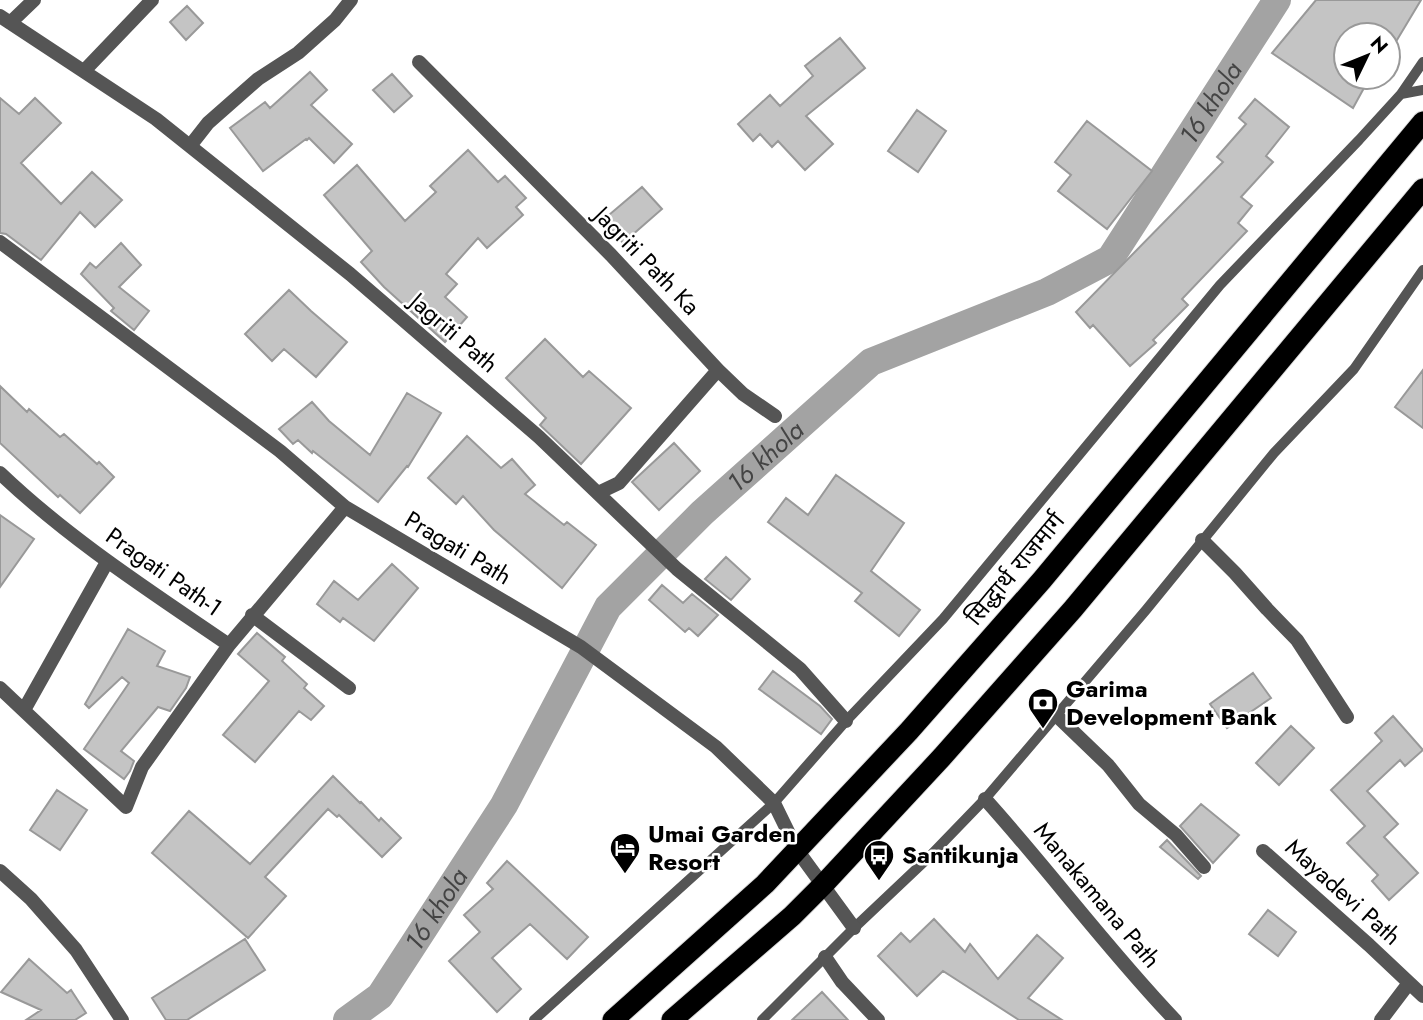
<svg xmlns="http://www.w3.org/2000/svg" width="1423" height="1020" viewBox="0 0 1423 1020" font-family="Jost,'Noto Sans Devanagari',sans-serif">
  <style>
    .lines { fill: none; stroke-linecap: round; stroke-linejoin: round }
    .canal { stroke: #a3a3a3; stroke-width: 28 }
    .building { fill: #c4c4c4; stroke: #999; stroke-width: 2 }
    .highway-casing { stroke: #dbdbdb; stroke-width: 23 }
    .lane { stroke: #555; stroke-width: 10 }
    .street { stroke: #555; stroke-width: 14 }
    .highway { stroke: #000; stroke-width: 21 }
    .labels { text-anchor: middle; stroke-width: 5; stroke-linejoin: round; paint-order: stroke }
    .street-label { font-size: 24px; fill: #000; stroke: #fff }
    .poi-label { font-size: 24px; font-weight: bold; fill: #000; stroke: #fff; text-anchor: start }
    .water-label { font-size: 26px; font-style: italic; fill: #444; stroke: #fff }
  </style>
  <rect width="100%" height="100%" fill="#fff"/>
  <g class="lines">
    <!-- canal -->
    <path class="canal" id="s1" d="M347,1020L380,996L504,805L608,607L702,513L871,362L1047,292L1110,259L1277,0"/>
  </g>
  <!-- building -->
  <path class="building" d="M1316,0H1421L1388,55V35H1346V77H1370L1353,108L1272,53Z
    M187,6L203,23L186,40L170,22Z
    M840,38L865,68L806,116L833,144L805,170L778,141L772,147L760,134L753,141L738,124L770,95L780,106L813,76L805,66Z
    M310,72L327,90L311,105L352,144L334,163L309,138L307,140L306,139L263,171L230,128L265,102L270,108Z
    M392,74L412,96L394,112L373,90Z
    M0,98L19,114L35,98L61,123L21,163L61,204L92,172L122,200L95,227L80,212L41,260L6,234L0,233Z
    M1255,99L1289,127L1266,156L1273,162L1241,197L1252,206L1238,223L1247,231L1182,299L1188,305L1153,340L1156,343L1130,366L1093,325L1090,328L1076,312L1223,162L1217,157L1246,124L1239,118Z
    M917,110L946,131L918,172L888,151Z
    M1087,121L1152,171L1107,229L1058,191L1071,175L1055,162Z
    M468,150L498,182L505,176L526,198L516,207L523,215L487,248L478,238L446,274L457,284L445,297L467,317L445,342L384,287L361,262L372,251L324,195L357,165L405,221L436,192L430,186Z
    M642,187L662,209L623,243L603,220Z
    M121,243L141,265L119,287L149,311L134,330L111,311L114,308L81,274L90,263L96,268Z
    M289,290L311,311L347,342L316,377L284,349L272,361L245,334Z
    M545,339L583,377L589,371L631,408L581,464L540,425L546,418L506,378Z
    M1423,370V428L1395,407Z
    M0,386L27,412L29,409L60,437L64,434L97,464L99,462L114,477L80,513L60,495L58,497L0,443Z
    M407,393L441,413L408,467L407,466L378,502L313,451L312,453L298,440L293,444L279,429L312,402L329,421L370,455Z
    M467,436L501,468L512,459L535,485L525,494L564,525L567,522L596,545L562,588L494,530L463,496L456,504L428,478Z
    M674,443L700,471L659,510L632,482Z
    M836,475L904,523L871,571L920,610L899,636L855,601L862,593L768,522L786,498L808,515Z
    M0,515L34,539L0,587Z
    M726,557L750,579L731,600L705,579Z
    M392,564L418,588L374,641L343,618L340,622L317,604L334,581L358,600Z
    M662,585L683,603L692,594L718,615L698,636L689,628L685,632L649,600Z
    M128,629L165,651L157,666L190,677L186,688L170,711L158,707L121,751L134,761L130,771L124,779L84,749L129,683L122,677L89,708L85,704Z
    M257,633L285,657L282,661L307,684L304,688L324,706L311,720L299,711L255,762L223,735L269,681L238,654Z
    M773,671L820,706L832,719L821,734L759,689Z
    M1253,673L1271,698L1227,728L1210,704Z
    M1393,716L1423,750L1405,766L1400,760L1367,791L1398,824L1384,837L1418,873L1389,900L1372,881L1378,875L1347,843L1365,826L1331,790L1382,741L1375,733Z
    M1291,726L1314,748L1279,785L1256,763Z
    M333,776L360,803L361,802L379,821L381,818L401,838L382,857L339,815L337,817L328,809L265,877L286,896L248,938L152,853L189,811L250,864Z
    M57,790L87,810L60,850L30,830Z
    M1201,804L1239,835L1213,863L1180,826Z
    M1167,840L1201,876L1198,879L1160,847Z
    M507,861L588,937L567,959L530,924L492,958L521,989L497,1012L449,961L480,932L464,915L493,889L487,883Z
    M1268,910L1296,932L1278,956L1249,934Z
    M934,919L965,952L970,944L998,979L1037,935L1063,958L1028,998L1062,1020H1019L943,971L917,996L878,956L901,933L910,942Z
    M245,939L265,970L187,1020H166L152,998Z
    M29,959L67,993L71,990L86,1013L75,1020H26L41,1010L1,992Z
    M822,992L848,1020H792Z"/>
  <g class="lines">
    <!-- highway casing -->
    <g class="highway-casing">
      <path id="highway" d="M613,1020L765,884L909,731L1042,580L1423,122
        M672,1020L792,916L822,886L942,757L1073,609L1423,189"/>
    </g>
    <!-- lane -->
    <path class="lane" d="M1401,94L1423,90
      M534,1020L774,803L846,721L943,619L1220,285L1359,140L1401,94L1423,62
      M762,1020L854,928L928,858L985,799L1146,610L1274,453L1354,369L1423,270"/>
    <!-- street -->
    <path class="street" d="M0,16L156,119L350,274L539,437L677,569L800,669L846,721
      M10,23L34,0
      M419,62L611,255L718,370L619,483L598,493
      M84,71L152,0
      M190,146L208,123L258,79L298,53L335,20L351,0
      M0,242L280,451L345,507L581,647L716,747L774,803L797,850L854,928
      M718,370L743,394L775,416
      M0,473C69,539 150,591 229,645L345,507
      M1202,540L1235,573L1267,609L1297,640L1347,717
      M252,615L349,688
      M0,688L126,807L142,767L229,645
      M24,710L107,562
      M1056,715L1108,765L1139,804L1176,835L1204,867
      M985,799C1050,871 1108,950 1175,1020
      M1263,851L1369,945L1423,996
      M0,871L31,899L76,950L122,1020
      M825,957L842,982L878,1020
      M1381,1020L1409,983"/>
    <!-- highway -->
    <use href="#highway" class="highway"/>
  </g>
  <!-- icons -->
  <defs>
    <g id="bank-pin" transform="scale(1.575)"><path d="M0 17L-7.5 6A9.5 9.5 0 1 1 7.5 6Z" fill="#000" stroke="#fff"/><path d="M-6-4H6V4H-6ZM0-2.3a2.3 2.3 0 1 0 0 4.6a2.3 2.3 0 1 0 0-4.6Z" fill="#fff"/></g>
    <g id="hotel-pin" transform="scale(1.575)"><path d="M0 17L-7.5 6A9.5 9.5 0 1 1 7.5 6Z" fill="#000" stroke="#fff"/><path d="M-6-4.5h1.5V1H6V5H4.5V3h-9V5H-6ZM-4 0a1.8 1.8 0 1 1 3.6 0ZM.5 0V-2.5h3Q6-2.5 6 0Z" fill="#fff"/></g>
    <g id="bus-pin" transform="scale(1.575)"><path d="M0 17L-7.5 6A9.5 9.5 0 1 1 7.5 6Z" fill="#000" stroke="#fff"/><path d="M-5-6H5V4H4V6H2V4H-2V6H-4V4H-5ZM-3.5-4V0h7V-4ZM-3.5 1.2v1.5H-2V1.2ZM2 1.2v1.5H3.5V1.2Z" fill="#fff"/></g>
  </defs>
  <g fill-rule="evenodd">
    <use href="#bank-pin" x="1043" y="703"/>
    <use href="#hotel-pin" x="625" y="848"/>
    <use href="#bus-pin" x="879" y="855"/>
  </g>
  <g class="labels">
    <!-- street labels -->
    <g class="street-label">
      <text transform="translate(647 261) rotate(46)" y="8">Jagriti Path Ka</text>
      <text transform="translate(454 333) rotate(41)" y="8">Jagriti Path</text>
      <text transform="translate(458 548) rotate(31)" y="8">Pragati Path</text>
      <text transform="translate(1015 569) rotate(-50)" y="8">सिद्धार्थ राजमार्ग</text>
      <text transform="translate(164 572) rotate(35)" y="8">Pragati Path-1</text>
      <text transform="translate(1343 892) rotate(42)" y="8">Mayadevi Path</text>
      <text transform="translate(1097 895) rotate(50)" y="8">Manakamana Path</text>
    </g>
    <!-- poi labels -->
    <g class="poi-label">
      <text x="1066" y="697">Garima<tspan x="1066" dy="28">Development Bank</tspan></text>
      <text x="648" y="842">Umai Garden<tspan x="648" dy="28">Resort</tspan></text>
      <text x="902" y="863">Santikunja</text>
    </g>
    <!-- water labels -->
    <g class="water-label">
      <text dy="9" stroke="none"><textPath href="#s1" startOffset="1298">16 khola</textPath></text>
      <text dy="9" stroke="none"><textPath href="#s1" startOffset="710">16 khola</textPath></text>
      <text dy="9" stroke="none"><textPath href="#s1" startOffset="144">16 khola</textPath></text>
    </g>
  </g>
  <!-- north arrow -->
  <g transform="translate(1367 56) rotate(47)"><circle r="33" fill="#ffffff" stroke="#999999" stroke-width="2"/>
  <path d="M0-5L12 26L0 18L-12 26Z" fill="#000000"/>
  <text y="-10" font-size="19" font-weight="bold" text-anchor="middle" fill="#000000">N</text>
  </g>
</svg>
